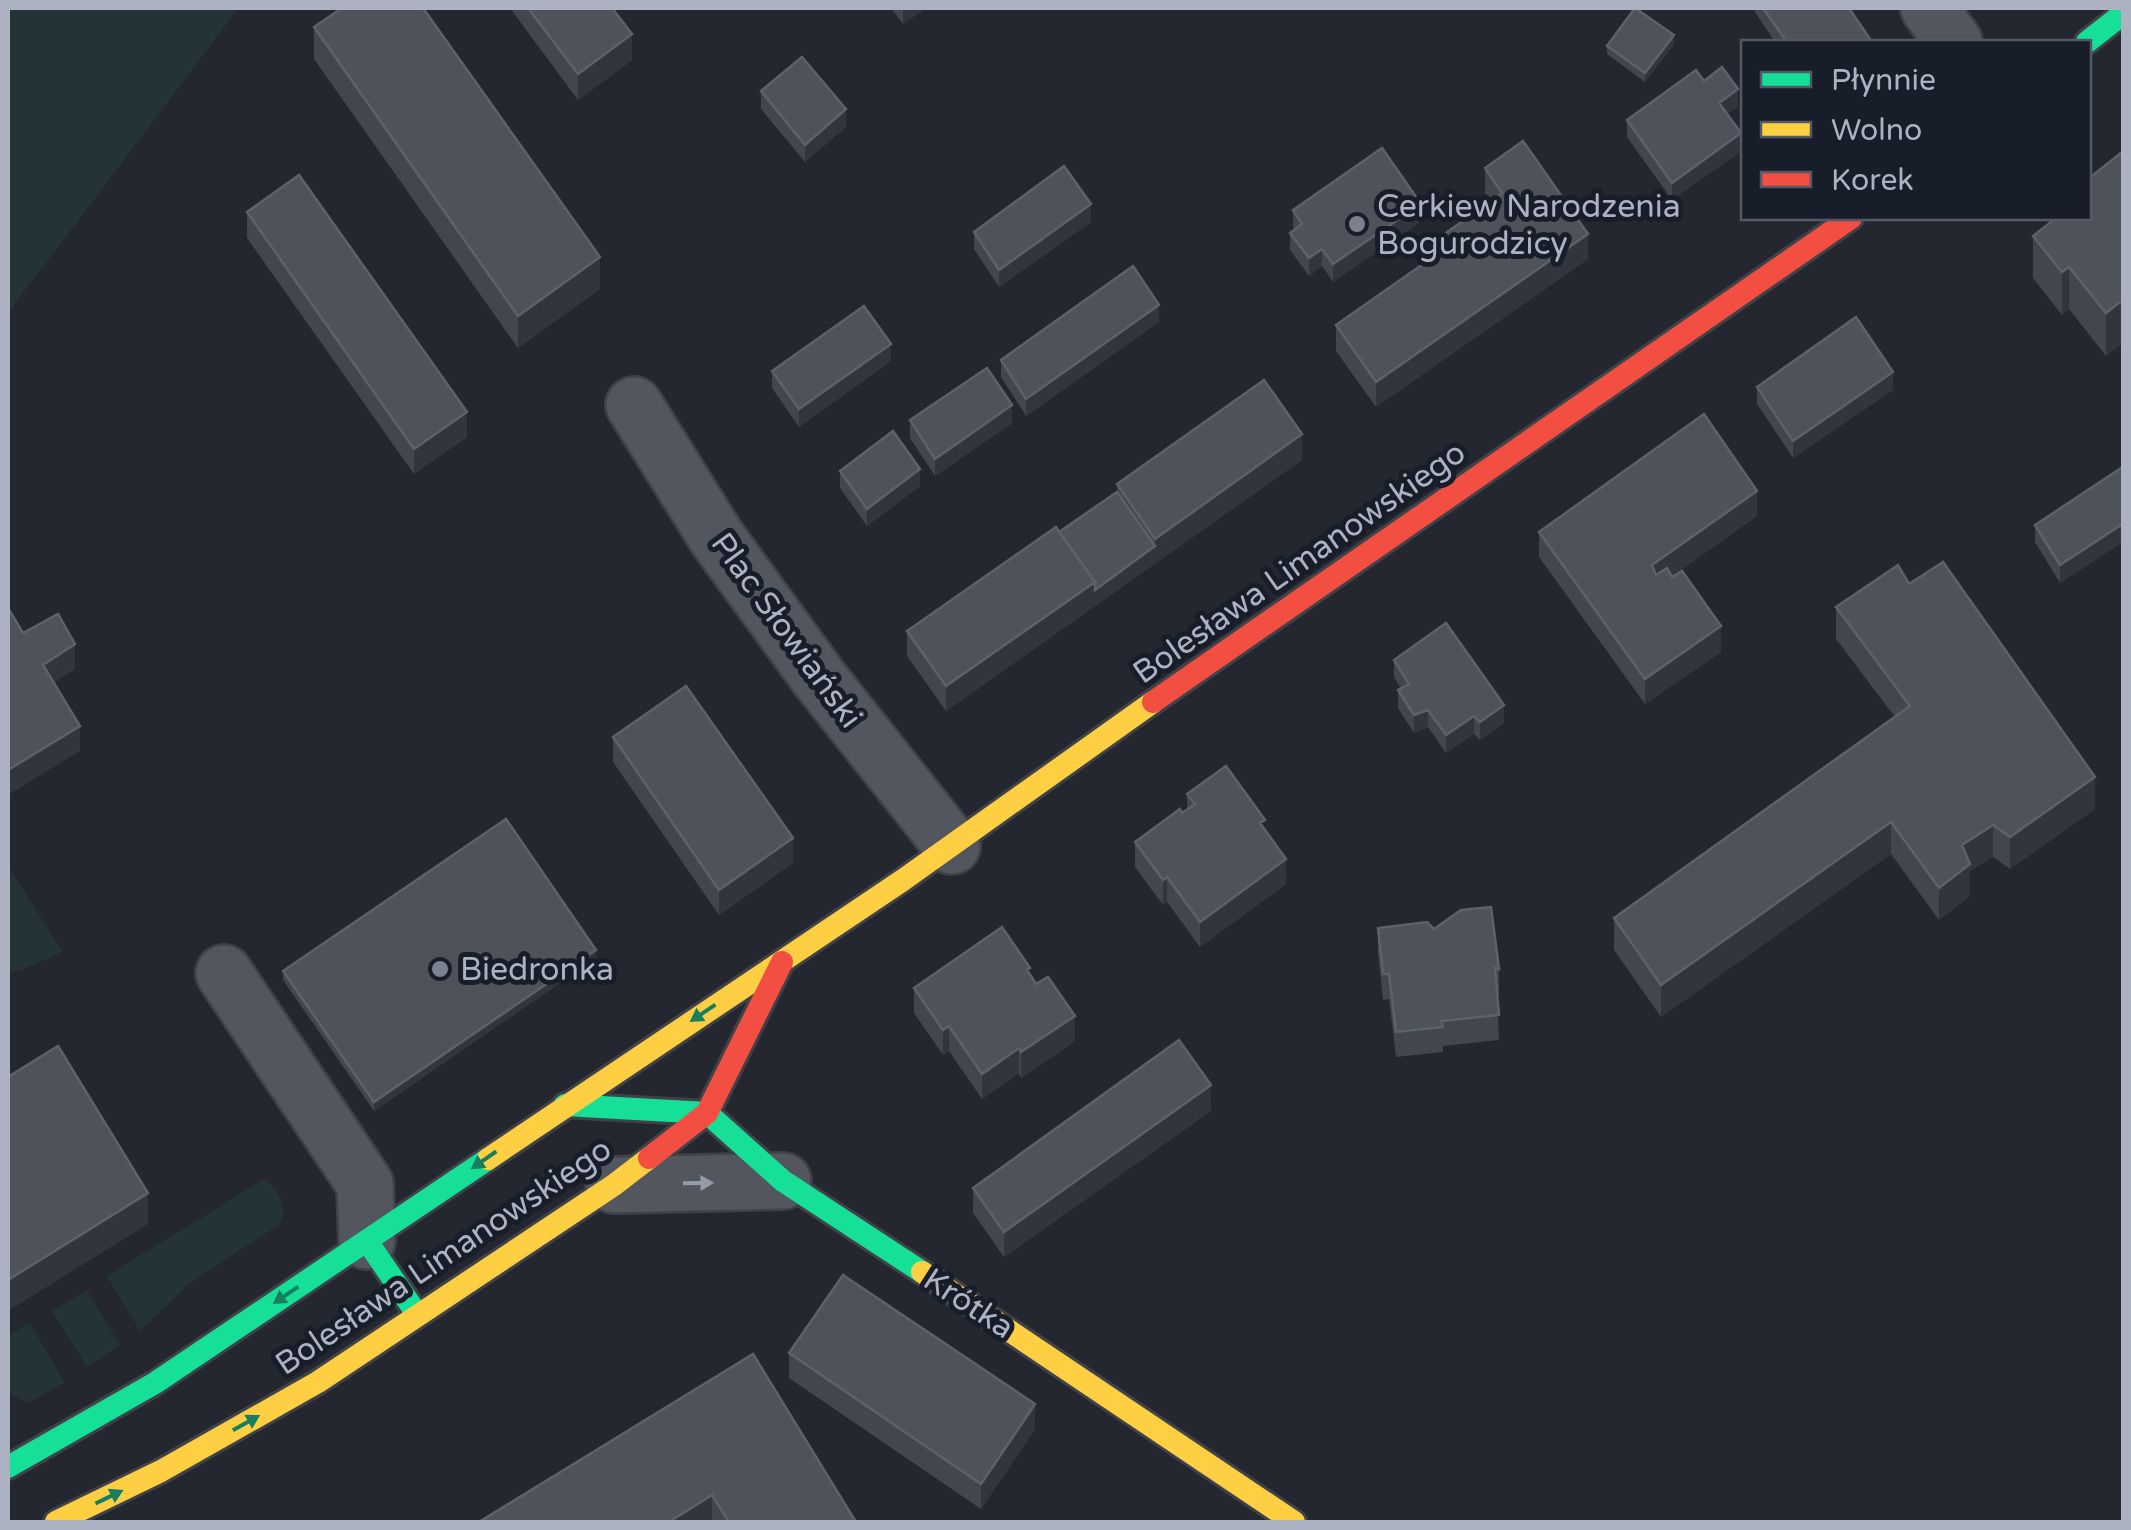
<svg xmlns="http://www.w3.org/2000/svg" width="2131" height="1530" viewBox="0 0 2131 1530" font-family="'Varela Round',sans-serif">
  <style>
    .green { fill: #243336 }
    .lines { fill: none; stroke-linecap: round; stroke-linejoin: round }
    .street-casing { stroke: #404248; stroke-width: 60 }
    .fast-casing { stroke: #404248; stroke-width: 28 }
    .slow-casing { stroke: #404248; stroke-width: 28 }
    .jam-casing { stroke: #404248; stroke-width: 28 }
    .street { stroke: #53565e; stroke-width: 55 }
    .fast { stroke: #16e098; stroke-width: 22 }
    .slow { stroke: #ffcf43; stroke-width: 22 }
    .jam { stroke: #f24e42; stroke-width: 22 }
    .wall { fill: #43464f }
    .shaded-wall { fill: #32353d }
    .building { fill: #4e525b; stroke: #5d616b; stroke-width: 2.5 }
    .oneway { fill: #177f60 }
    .oneway2 { fill: #969ba9 }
    .poi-dot { fill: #7c818f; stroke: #181e29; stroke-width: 4 }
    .labels { text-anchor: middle; stroke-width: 10; stroke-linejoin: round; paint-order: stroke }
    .poi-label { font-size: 32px; fill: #acb2c2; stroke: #181e29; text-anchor: start }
    .street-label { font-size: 32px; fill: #acb2c2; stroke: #181e29 }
  </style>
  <rect width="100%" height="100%" fill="#24272f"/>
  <!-- green -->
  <path class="green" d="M8,8H239L8,313Z
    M8,866L63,952L21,970L8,973Z
    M264,1179C279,1188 290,1210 279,1225L190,1283L140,1331L107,1276Z
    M87,1290L120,1345L87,1367L52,1311Z
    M30,1323L65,1383L28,1403L8,1393V1335Z"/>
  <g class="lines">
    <!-- street casing -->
    <g class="street-casing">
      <path id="street" d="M1929,8L1954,42
        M634,405L717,538L819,678L952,846
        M224,973L365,1184L367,1241
        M614,1185L783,1181"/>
    </g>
    <!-- fast casing -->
    <g class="fast-casing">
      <path id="fast" d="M2087,42L2124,13
        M565,1105L707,1113L783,1181L922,1272
        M367,1241L417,1314
        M8,1467L155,1383L488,1159"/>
    </g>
    <!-- slow casing -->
    <g class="slow-casing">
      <path id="slow" d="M488,1159L903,880L1153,702
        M922,1272L1294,1522
        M56,1522L161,1471L318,1382L614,1185L649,1158"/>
    </g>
    <!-- jam casing -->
    <g class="jam-casing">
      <path id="jam" d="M1153,702L1851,218
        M649,1158L707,1113L782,962"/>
    </g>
    <!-- street -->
    <use href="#street" class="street"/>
    <!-- fast -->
    <use href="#fast" class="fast"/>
    <!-- slow -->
    <use href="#slow" class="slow"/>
    <!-- jam -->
    <use href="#jam" class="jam"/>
  </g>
  <!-- wall -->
  <path class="wall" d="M510,8H612L632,60L578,100Z
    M891,8H926L903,24Z
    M1755,8H1849L1870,42H1775L1755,12Z
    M314,27L600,289L518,348L314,59Z
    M1674,44L1645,82L1607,54V46Z
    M1704,81L1738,107L1727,114L1741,151L1672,200L1627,137V120Z
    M761,91L846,127L805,162L761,109Z
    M2124,154V342L2106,356L2069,309L2062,315L2033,278V236L2088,218V179Z
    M1485,168L1588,259L1376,407L1336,351V325L1443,250V235L1491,201L1485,193Z
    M1293,210L1421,221L1333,282L1322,266L1309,276L1290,250V233L1294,230L1293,227Z
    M247,212L467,437L414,474L247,238Z
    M1091,222L999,287L974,249V232Z
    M1159,322L1026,416L1001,377V360Z
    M891,361L799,427L772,388V371Z
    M1757,387L1893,390L1793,458L1757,404Z
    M910,420L1012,423L935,476L910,438Z
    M1302,460L946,711L907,656V631L1059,532L1117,492V484Z
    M2124,466V541L2060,583L2035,542V525Z
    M840,471L920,486L867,526L840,488Z
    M1757,516L1672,576L1721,652L1645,704L1539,557V532Z
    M1909,584L2095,809L2010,869L1993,857L1970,871V896L1939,920L1891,854L1661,1017L1614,950V918L1895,717L1836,639V607Z
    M1394,660L1504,723L1480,740L1474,734L1446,753L1428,727L1414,733L1398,708V690L1401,689L1394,677Z
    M613,737L793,863L719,915L613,762Z
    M1187,794L1265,830L1286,884L1200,947L1167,902L1163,905L1135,867V842L1187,809Z
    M1378,928L1434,929L1499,969V994H1497L1499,1040L1443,1046V1052L1396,1057L1389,999L1383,1000L1378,953Z
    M596,958L374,1111L283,980V971Z
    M1030,975L1075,1041L1021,1078L1019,1073L982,1099L949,1051L943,1055L914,1013V988Z
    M1211,1111L1004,1257L973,1213V1188Z
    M789,1353L1035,1429L981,1509L789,1378Z
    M753,1354L856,1522H479Z"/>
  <!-- shaded-wall -->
  <path class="shaded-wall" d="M903,8H926L903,24Z
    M632,34V60L578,100V74Z
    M1674,35V44L1645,82V73Z
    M1738,89V107L1719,120V103Z
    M846,109V127L805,162V145Z
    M1741,133V151L1672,200V183Z
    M1091,204V222L999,287V270Z
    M1421,204V221L1333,282V264Z
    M1588,234V259L1376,407V382Z
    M1322,249V266L1309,276V258Z
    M600,257V289L518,348V316Z
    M2069,267V309L2062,315V272Z
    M2124,299V342L2106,356V313Z
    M1159,305V322L1026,416V399Z
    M891,344V361L799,427V409Z
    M1893,372V390L1793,458V441Z
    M1012,405V423L935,476V459Z
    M467,412V437L414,474V449Z
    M1302,434V460L946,711V686L1095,582L1155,546V539Z
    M920,469V486L867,526V509Z
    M1757,491V516L1652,591V565Z
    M2124,523V541L2060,583V565Z
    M1721,626V652L1645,704V679Z
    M75,644V669L43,690V665Z
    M1504,705V723L1480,740V722Z
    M1428,710V727L1414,733V715Z
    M1474,716V734L1446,753V735Z
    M80,726V751L8,795V770Z
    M2095,777V809L2010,869V837Z
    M1891,822V854L1661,1017V985Z
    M1993,825V857L1970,871V896L1939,920V888L1962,845Z
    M793,838V863L719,915V890Z
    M1286,859V884L1200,947V922Z
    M1167,877V902L1163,905V880Z
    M596,950V958L374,1111V1102Z
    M1075,1016V1041L1021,1078V1052Z
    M949,1026V1051L943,1055V1030Z
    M1019,1048V1073L982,1099V1074Z
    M1211,1085V1111L1004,1257V1232Z
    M148,1193V1224L8,1311V1280Z
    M1035,1404V1429L981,1509V1484Z
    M712,1495V1522H669Z"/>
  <!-- building -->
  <path class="building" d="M342,8H423L600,257L518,316L314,27Z
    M528,8H612L632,34L578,74Z
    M1635,8L1674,35L1645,73L1607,46Z
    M1763,8H1849L1870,39L1866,42H1787Z
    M802,57L846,109L805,145L761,91Z
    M1722,67L1738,89L1719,103L1741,133L1672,183L1627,120L1696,70L1704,81Z
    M1523,141L1588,234L1376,382L1336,325L1450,245L1443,235L1502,193L1485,168Z
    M1382,148L1421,204L1333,264L1322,249L1309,258L1290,233L1302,224L1293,210Z
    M2122,152L2124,299L2106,313L2069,267L2062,272L2033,236L2056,218H2088V192L2091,190L2088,187V179Z
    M1064,166L1091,204L999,270L974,232Z
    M299,175L467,412L414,449L247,212Z
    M1133,266L1159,305L1026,399L1001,360Z
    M864,306L891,344L799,409L772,371Z
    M1856,317L1893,372L1793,441L1757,387Z
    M987,368L1012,405L935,459L910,420Z
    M1264,380L1302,434L1155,539L1117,484Z
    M1704,414L1757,491L1652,565L1656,575L1667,568L1672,577L1682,571L1721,626L1645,679L1539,532Z
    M893,431L920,469L867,509L840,471Z
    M2124,466V523L2060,565L2035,525Z
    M1117,492L1155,546L1095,590V582L1059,532Z
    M1056,527L1095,582L946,686L907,631Z
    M1943,562L2095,777L2010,837L1993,825L1962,845L1970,864L1939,888L1891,822L1661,985L1614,918L1910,706L1836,607L1898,565L1909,584Z
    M8,608L23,633L58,614L75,644L43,665L80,726L8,770Z
    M1446,623L1504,705L1480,722L1474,716L1446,735L1428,710L1414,715L1398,690L1409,684L1394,660Z
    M686,686L793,838L719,890L613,737Z
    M1226,766L1265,820L1260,823L1286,859L1200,922L1167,877L1163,880L1135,842L1180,809L1182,813L1195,804L1187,794Z
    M506,819L596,950L374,1102L283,971Z
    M1491,907L1499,969L1495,968L1499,1015L1441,1021L1443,1027L1396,1032L1389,974H1383L1378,928L1427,922L1434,929L1461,910Z
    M1002,927L1030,968L1027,970L1036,984L1048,977L1075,1016L1021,1052L1019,1048L982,1074L949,1026L943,1030L914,988Z
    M1179,1040L1211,1085L1004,1232L973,1188Z
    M58,1046L148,1193L8,1280V1077Z
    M843,1275L1035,1404L981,1484L789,1353Z
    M753,1354L856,1522H729L712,1495L669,1522H479Z"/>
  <!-- one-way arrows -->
  <defs><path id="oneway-solid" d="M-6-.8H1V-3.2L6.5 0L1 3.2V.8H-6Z" transform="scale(2.5)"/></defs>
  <g class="oneway">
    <use href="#oneway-solid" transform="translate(703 1013) rotate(146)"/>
    <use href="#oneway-solid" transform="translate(484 1160) rotate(145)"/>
    <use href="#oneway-solid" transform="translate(286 1295) rotate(146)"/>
    <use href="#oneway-solid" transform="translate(246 1423) rotate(-29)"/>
    <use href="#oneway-solid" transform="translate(109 1497) rotate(-26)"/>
  </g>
  <use class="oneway2" href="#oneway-solid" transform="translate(698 1183) rotate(-1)"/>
  <!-- markers -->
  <g class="poi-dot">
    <circle cx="1357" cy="224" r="10"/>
    <circle cx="440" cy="969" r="10"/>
  </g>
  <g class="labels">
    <!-- poi labels -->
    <g class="poi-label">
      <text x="1377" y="217">Cerkiew Narodzenia<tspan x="1377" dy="37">Bogurodzicy</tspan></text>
      <text x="460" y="980">Biedronka</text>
    </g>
    <!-- street labels -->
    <g class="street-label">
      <text transform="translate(1299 562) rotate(-35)" y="11">Bolesława Limanowskiego</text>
      <text transform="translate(787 630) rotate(54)" y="11">Plac Słowiański</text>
      <text transform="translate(443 1256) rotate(-34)" y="11">Bolesława Limanowskiego</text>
      <text transform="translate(969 1303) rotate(33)" y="11">Krótka</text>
    </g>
  </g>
  <!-- border -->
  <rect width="2131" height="1530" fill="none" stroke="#acb2c2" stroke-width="20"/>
  <!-- legend -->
  <rect x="1741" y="40" width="350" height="180" fill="#181e29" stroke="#535966" stroke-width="2.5"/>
  <rect x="1761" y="72" width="50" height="15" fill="#16e098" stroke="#535966" stroke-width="2.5"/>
  <text x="1831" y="90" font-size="30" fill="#acb2c2">Płynnie</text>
  <rect x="1761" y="122" width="50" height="15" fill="#ffcf43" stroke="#535966" stroke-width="2.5"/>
  <text x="1831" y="140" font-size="30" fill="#acb2c2">Wolno</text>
  <rect x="1761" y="172" width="50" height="15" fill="#f24e42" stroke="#535966" stroke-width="2.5"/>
  <text x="1831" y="190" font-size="30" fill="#acb2c2">Korek</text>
</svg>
